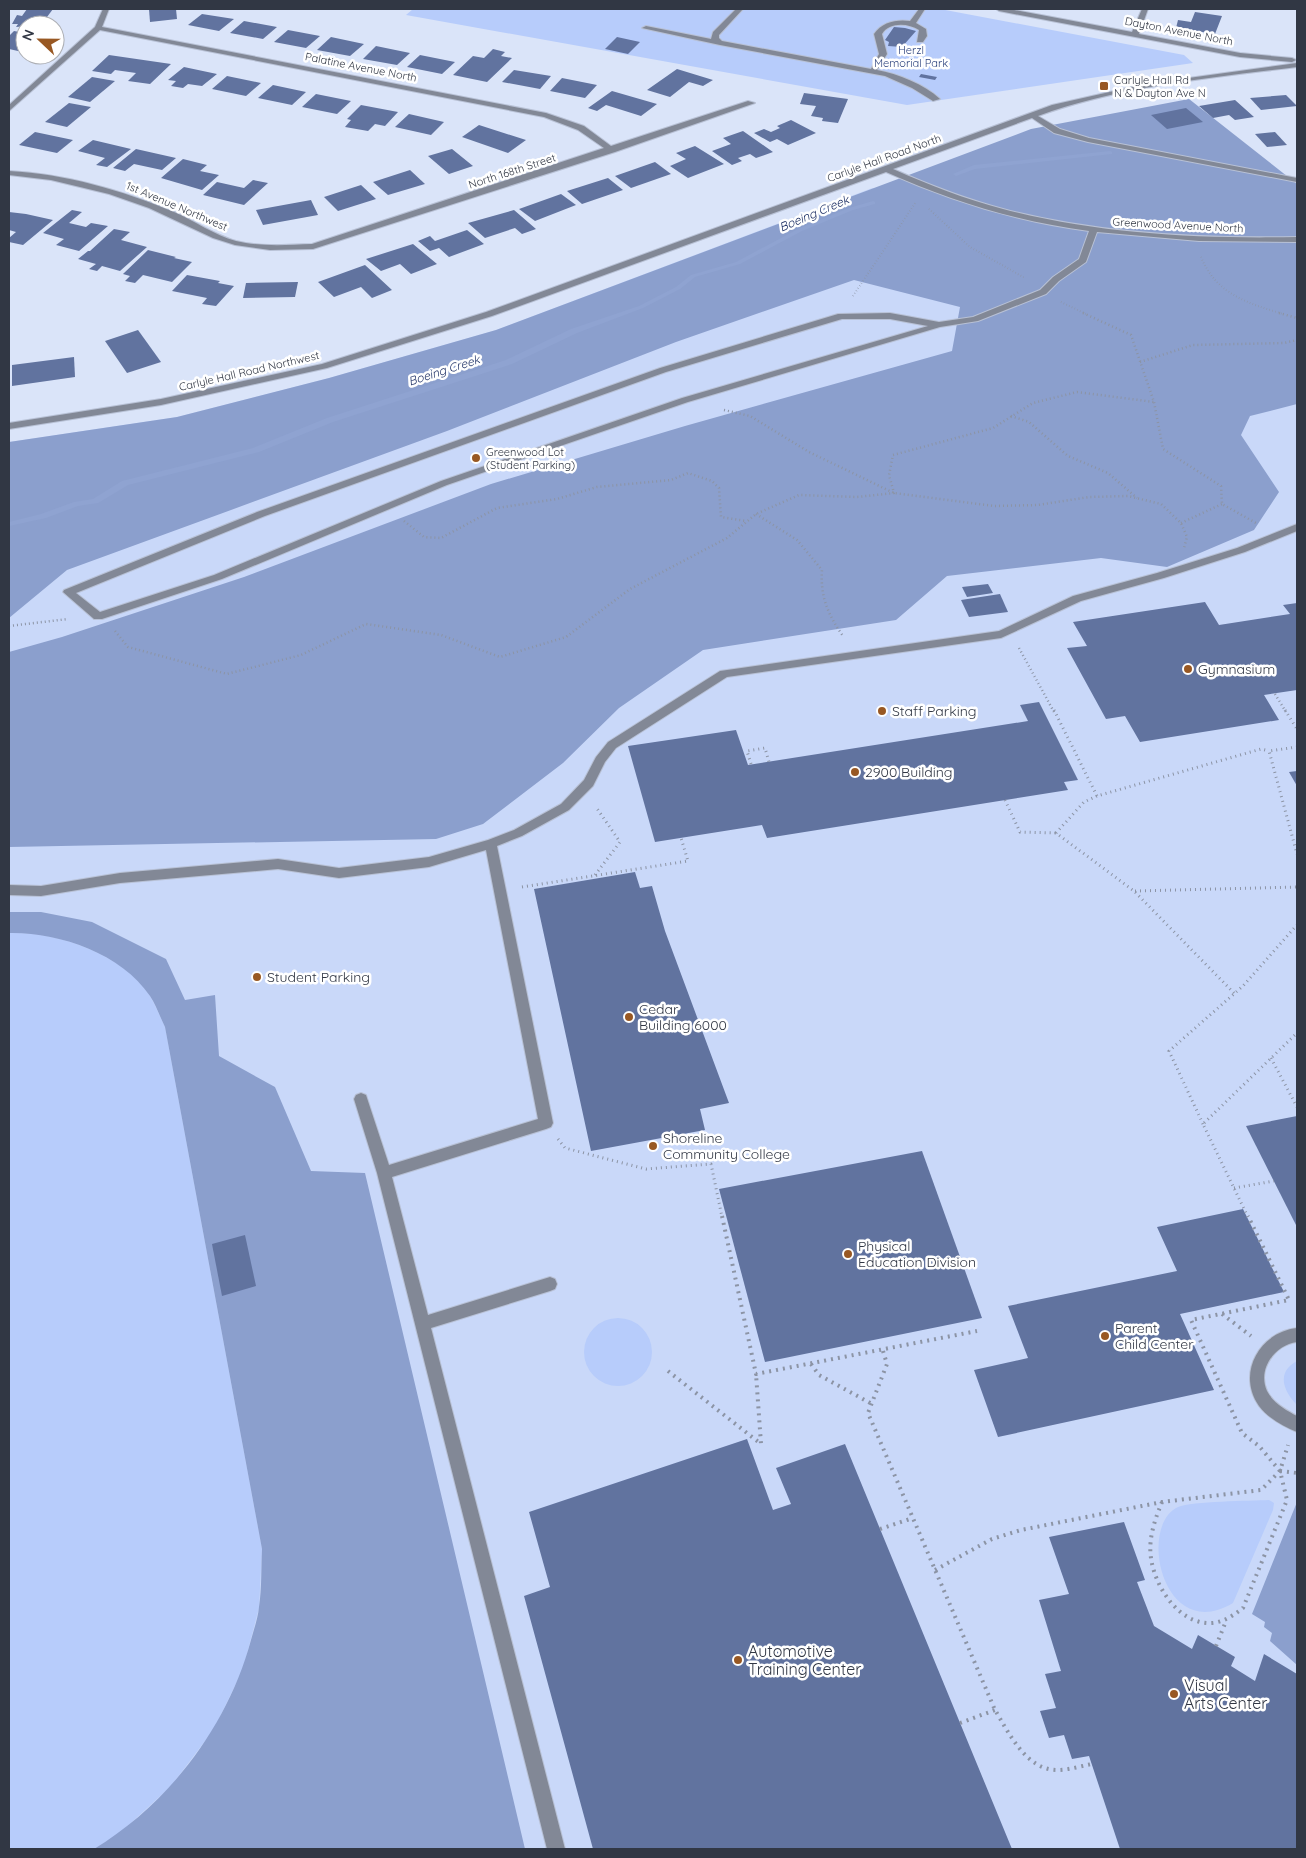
<svg xmlns="http://www.w3.org/2000/svg" width="1306" height="1858" font-family="Quicksand,sans-serif">
<style>
.built{fill:#c9d8f9}
.green{fill:#b7ccfb}
.forest{fill:#8b9fcd}
.lines{fill:none;stroke-linecap:round;stroke-linejoin:round}
.stream{fill:#8fa3d1;fill-rule:evenodd}
.building{fill:#61739f}
.minor-casing{stroke:#b8c1d5;stroke-width:2}
.path-far3{stroke:#8c94a5;stroke-width:2;stroke-dasharray:0.5 2.5;stroke-linecap:butt}
.path-far2{stroke:#8c94a5;stroke-width:2.5;stroke-dasharray:1 3;stroke-linecap:butt}
.path-far1{stroke:#8c94a5;stroke-width:3;stroke-dasharray:1 4;stroke-linecap:butt}
.path{stroke:#8c94a5;stroke-width:4;stroke-dasharray:2 5;stroke-linecap:butt}
.minor{fill:#828896;fill-rule:evenodd}
.poi-dot{fill:#985823;stroke:#fff;stroke-width:2}
.labels{text-anchor:middle;dominant-baseline:central;stroke-width:5;stroke-linejoin:round;paint-order:stroke}
.far-street-label{font-size:11px;fill:#313744;stroke:#fff}
.far-park-label{font-size:11px;fill:#2e447e;stroke:#fff}
.far-poi-label{font-size:11px;fill:#313744;stroke:#fff;text-anchor:start}
.far-water-label{font-size:12px;font-style:italic;fill:#14275e;stroke:#fff}
.poi-label{font-size:14px;fill:#313744;stroke:#fff;text-anchor:start}
.near-poi-label{font-size:16px;fill:#313744;stroke:#fff;text-anchor:start}
</style>
<rect width="100%" height="100%" fill="#dae4f9"/>
<!-- built -->
<path class="built" d="M872,188l425,65v1596h-1288v-1407l168,-25 152,-39 167,-48z"/>
<!-- green -->
<g class="green">
<path d="M413,9h527l244,46 9,8 -286,42 -501,-90z"/>
<path d="M9,933c47,-2 115,21 141,63 6,10 10,21 15,31l97,522 -3,59 -16,61 -29,60 -43,57 -52,48 -25,15h-85z"/>
<circle cx="618" cy="1352" r="34"/>
<path d="M1297,1361v44c-14,-14 -21,-33 0,-44z"/>
<path d="M1269,1500l5,3 -1,7 -40,93c-70,42 -96,-77 -55,-96 14,-6 72,-6 91,-7z"/>
</g>
<!-- forest -->
<g class="forest">
<path d="M1189,99l108,85v220l-47,12 -9,19 38,57 -25,38 -87,37 -66,-9 -154,18 -51,44 -193,30 -84,58 -56,55 -80,61 -47,15 -427,8v-195l53,-15 182,-60 247,-93 194,-58 267,-75 8,-44 -106,-27 -178,62 -229,89 -380,139 -58,48v-176l168,-25 152,-39 167,-48 535,-201z"/>
<path d="M9,912h32l51,10 74,37 19,41 30,-5 4,61 56,31 36,84 54,2 160,676h-431c76,-46 134,-124 157,-209 3,-11 7,-22 8,-33 3,-19 2,-39 3,-58l-97,-522c-5,-10 -9,-22 -15,-31 -29,-43 -92,-64 -141,-63z"/>
<path d="M1297,1502v163l-27,-24 2,-8 -8,-6 1,-5 -13,-8z"/>
</g>
<g class="lines">
<!-- stream -->
<g class="stream">
<path d="M1110,151l2,1v2l-137,15 -19,7 -3,-2 21,-9z"/>
<path d="M873,201l2,1v2l-22,6 -51,21 -62,33 -45,13 -15,12 -37,19 -66,25 -65,31 -179,58 -74,30 -131,33 -30,18 -20,3 -32,12 -37,8v-4l32,-8 33,-12 19,-3 29,-18 131,-33 74,-30 179,-58 65,-31 68,-23 37,-19 15,-12 45,-13 62,-33 51,-21z"/>
</g>
</g>
<!-- building -->
<g class="building">
<path d="M27,9h26l-12,16 -25,2 2,-3h-6l5,-9 5,1z"/>
<path d="M149,9h27l1,10 -27,3z"/>
<path d="M1195,12l27,4 -7,18 -39,-6 2,-8 13,2z"/>
<path d="M202,14l32,5 -15,12 -31,-6z"/>
<path d="M244,21l33,6 -14,12 -33,-6z"/>
<path d="M894,27l11,1 11,3 -14,16 -14,-1 1,-4 -4,-2z"/>
<path d="M288,30l32,6 -14,12 -32,-6z"/>
<path d="M14,31l11,2v11l-7,7 -9,-2v-13z"/>
<path d="M331,37l33,7 -14,12 -33,-6z"/>
<path d="M617,37l23,5 -12,12 -23,-5z"/>
<path d="M376,46l34,7 -13,12 -34,-6z"/>
<path d="M493,49l12,3 -4,4 11,2 -25,24 -34,-7 20,-19 11,2z"/>
<path d="M109,55l62,9 -21,20 -22,-3 8,-8 -21,-3 -4,4 -19,-3z"/>
<path d="M420,55l35,7 -13,12 -35,-7z"/>
<path d="M184,67l33,7 -15,12 -14,-2 -5,4 -12,-2 5,-5 -8,-1z"/>
<path d="M677,69l36,11 -10,6 -14,-4 -19,15 -23,-7z"/>
<path d="M514,70l37,6 -11,13 -38,-7z"/>
<path d="M921,74l16,3 -2,3 -16,-3z"/>
<path d="M227,76l34,7 -15,13 -34,-7z"/>
<path d="M92,77l23,4 -25,21 -22,-5z"/>
<path d="M562,78l35,7 -12,13 -35,-7z"/>
<path d="M273,85l33,7 -14,13 -34,-7z"/>
<path d="M612,91l45,13 -16,12 -35,-11 -9,6 -9,-3z"/>
<path d="M804,93l44,6 -10,24 -16,-2 1,-3 -12,-2 5,-10 -16,-2z"/>
<path d="M316,94l35,7 -14,13 -35,-7z"/>
<path d="M1286,95l11,11 -36,4 -11,-12z"/>
<path d="M1235,100l19,17 -19,3 -6,-5 -16,3 -14,-12z"/>
<path d="M69,103l22,4 -24,20 -22,-5z"/>
<path d="M361,105l37,7 -13,14 -10,-2 -7,7 -23,-4 6,-7 -4,-1z"/>
<path d="M1186,108l17,14 -36,7 -16,-14z"/>
<path d="M409,114l35,8 -13,13 -36,-8z"/>
<path d="M791,120l25,13 -28,12 -11,-6 -7,3 -16,-9 10,-4 7,3 9,-4 -3,-2z"/>
<path d="M479,125l47,15 -18,13 -46,-16z"/>
<path d="M743,131l30,21 -17,6 -6,-4 -12,4 4,3 -10,4 -20,-14 19,-7 -8,-6z"/>
<path d="M35,132l38,8 -16,13 -38,-8z"/>
<path d="M1275,132l12,13 -20,2 -12,-13z"/>
<path d="M93,140l38,9 -24,18 -11,-2 9,-7 -27,-7z"/>
<path d="M695,146l29,18 -36,14 -18,-12 16,-7 -10,-6z"/>
<path d="M136,149l40,9 -14,12 -28,-6 -9,7 -12,-3z"/>
<path d="M452,149l21,17 -24,8 -21,-18z"/>
<path d="M183,159l24,6 -7,6 19,4 -17,15 -41,-12z"/>
<path d="M655,162l16,12 -40,14 -16,-12z"/>
<path d="M410,170l15,14 -37,11 -15,-13z"/>
<path d="M608,178l15,12 -41,14 -15,-13z"/>
<path d="M253,180l15,3 -24,22 -41,-10 14,-13 27,6z"/>
<path d="M361,185l15,14 -38,12 -14,-14z"/>
<path d="M561,194l15,11 -41,16 -16,-12z"/>
<path d="M311,200l7,15 -55,10 -7,-15z"/>
<path d="M72,210l10,2 -13,11 17,4 5,-4 17,3 -29,25 -23,-6 8,-6 -21,-6z"/>
<path d="M514,210l22,19 -14,5 -7,-6 -30,10 -17,-15z"/>
<path d="M9,212l17,2 27,6 -30,25 -14,-3v-4l7,-6 -7,-2z"/>
<path d="M114,229l16,3 -9,8 26,7 -27,24 -18,-5 -5,5 -8,-2 7,-5 -18,-5 10,-8h2z"/>
<path d="M467,230l17,14 -35,13 -10,-9 -9,3 -12,-10 12,-5 5,5z"/>
<path d="M413,244l24,20 -26,10 -11,-10 -19,7 -15,-12z"/>
<path d="M148,250l28,7 -2,1 18,4 -20,20 -29,-7 -8,8 -10,-2 5,-5 -7,-2z"/>
<path d="M365,265l27,25 -20,8 -11,-11 -27,10 -16,-15z"/>
<path d="M187,275l33,6 -2,2 16,3 -18,20 -14,-2 5,-6 -35,-7z"/>
<path d="M298,282l-3,15 -52,1 3,-15z"/>
<path d="M138,330l23,32 -34,11 -22,-32z"/>
<path d="M74,357l1,20 -63,9v-21z"/>
<path d="M988,584l5,9 -26,4 -5,-10z"/>
<path d="M1000,594l8,18 -39,5 -8,-17z"/>
<path d="M1205,602l14,23 71,-11 -7,-9 14,-2v87l-33,5 15,25 -139,22 -15,-26 -19,3 -39,-71 20,-2 -14,-24z"/>
<path d="M1039,702l39,78 -14,2 4,8 -301,48 -5,-13 -107,17 -27,-96 108,-16 12,35 280,-44 -8,-16z"/>
<path d="M1297,771v15l-8,-14z"/>
<path d="M635,872l5,16 12,-2 13,45 64,172 -29,6 5,21 -114,21 -57,-262z"/>
<path d="M1297,1116v111l-51,-101z"/>
<path d="M922,1151l60,167 -217,44 -46,-173z"/>
<path d="M1243,1209l41,83 -104,22 34,76 -216,47 -24,-67 54,-12 -20,-52 169,-35 -20,-44z"/>
<path d="M245,1235l11,51 -34,10 -10,-52z"/>
<path d="M747,1439l26,71 18,-6 -15,-36 69,-24 167,405h-419l-69,-253 26,-9 -21,-75z"/>
<path d="M1124,1522l21,58 -8,2 17,44 38,23 6,-14 37,22 -4,9 24,15 9,-27 33,20v175h-177l-31,-93 -17,3 -8,-24 -15,3 -9,-27 16,-3 -11,-34 16,-3 -22,-71 30,-6 -20,-57z"/>
</g>
<g class="lines">
<!-- minor casing -->
<g class="minor-casing">
<g id="minor">
<path d="M103,9h6l-7,18 444,86 38,13 27,20 137,-45 7,2 -140,49 -302,97 -43,1 -35,-5 -22,-7 -64,-30 -40,-14 -58,-14 -42,-5v-4c57,3 112,19 165,41 21,9 40,23 62,29 25,6 51,4 76,3l292,-96 -26,-18 -34,-13 -444,-87 -91,81v-6l86,-78z"/>
<path d="M736,9h7l-24,26v3l3,3 149,28 8,-15 -5,-20c8,-12 23,-15 36,-13l9,-12h6l-9,14 10,6 1,7 -4,6h-6l2,-12c-11,-7 -30,-8 -37,4l5,20 -10,16c21,4 47,14 63,29l-7,2 -21,-13 -27,-12 -165,-31 -78,-17 4,-2 65,13 2,-7z"/>
<path d="M996,9h13l123,23 10,-23h6l-9,25 101,19 52,5 4,2 -4,2 -52,-5 -241,-46z"/>
<path d="M1297,63v4c-86,11 -177,19 -259,49l22,13 29,9 208,40v4l-209,-40 -34,-9 -22,-15 -139,51c36,16 72,30 110,40 95,25 197,30 294,28v5l-98,-1 -102,-9 -11,30 -27,19 -13,13 -68,27 -38,6 -252,75 -241,83 -225,94 -120,40h-8l-31,-27 1,-2 193,-78 403,-144 178,-54 52,-1 49,9 34,-5 67,-27 13,-13 26,-18 10,-28c-71,-9 -138,-30 -203,-59l-394,144 -165,52 -166,37 -152,24v-6l152,-24 161,-35 164,-52 566,-207 93,-21zM842,319h48l38,7 -246,72 -241,83 -227,94 -114,37 -24,-19 189,-77 401,-144z"/>
<path d="M1297,524v7l-52,21 -81,26 -83,23 -80,37 -274,39 -111,71 -11,14 -12,24 -24,24 -47,26 -25,10 56,277 -2,4 -5,2 -154,48 36,138 122,-38 5,2 2,5 -2,5 -5,2 -119,37 134,521h-18l-170,-676 -23,-74 2,-4 5,-2 5,2 23,70 149,-46 -52,-269 -57,17 -90,11 -61,-9 -158,14 -79,13 -32,-1v-10l32,1 79,-13 158,-14 61,9 90,-11 59,-17 26,-10 47,-26 23,-24 12,-23 12,-15 112,-71 279,-40 74,-35 84,-23 80,-25z"/>
<path d="M1297,1328v14c-22,3 -40,27 -30,49 6,12 19,19 30,25v16c-14,-6 -29,-14 -38,-26 -23,-33 1,-74 38,-78z"/>
</g>
</g>
<!-- path-far3 -->
<g class="path-far3">
<path d="M929,209l41,38 55,31"/>
<path d="M1201,257c15,37 46,46 82,57"/>
<path d="M853,296l63,-94"/>
<path d="M1061,302l25,12"/>
</g>
<!-- path-far2 -->
<g class="path-far2">
<path d="M1083,313l48,22 23,67 9,47 58,37 1,18 34,19"/>
<path d="M1279,313l18,5"/>
<path d="M1140,362l53,-17 91,-2 13,-3"/>
<path d="M724,410l26,6 59,36 85,41 100,13 44,-1 51,-8 39,-1 33,8 20,19 6,14 -3,11"/>
<path d="M1011,416l18,6 39,34 40,17 29,25"/>
<path d="M756,514l41,26 25,30c-2,26 6,45 21,66"/>
<path d="M404,521l20,16 17,1 56,-30 60,-9 40,-12 74,-7 17,-7 24,8 7,7 2,29 25,4"/>
<path d="M1181,523l41,-19"/>
<path d="M9,626l59,-7"/>
<path d="M115,631l13,16 99,27 74,-19 65,-31 75,11 59,22 66,-20 64,-48 97,-51 29,-24 43,-19 58,2 37,-4 -5,-18 4,-20 100,-27 40,-25 44,-11 77,10"/>
<path d="M1019,648l35,64"/>
<path d="M1275,694l11,18"/>
</g>
<!-- path-far1 -->
<g class="path-far1">
<path d="M1054,710l43,86"/>
<path d="M1285,710l12,19"/>
<path d="M1297,747l-28,4 28,103"/>
<path d="M751,764l-4,-13 18,-3 4,14"/>
<path d="M1005,800l15,32 36,1"/>
<path d="M595,875l25,-33 -24,-35"/>
<path d="M522,887l166,-26 -7,-23"/>
<path d="M1135,891l162,-4"/>
<path d="M1234,993l-100,-102 -78,-58 28,-31 13,-6 164,-47 8,2"/>
<path d="M1271,1058l26,49"/>
<path d="M1203,1124l-34,-73 74,-65 54,-61"/>
<path d="M558,1139l7,9 81,21 65,-5 11,53"/>
<path d="M1234,1188l40,-7"/>
<path d="M1248,1217l-45,-93 94,-91"/>
</g>
<!-- path -->
<g class="path">
<path d="M722,1216l34,158 221,-43"/>
<path d="M1222,1314l29,22"/>
<path d="M883,1351l4,13 -19,49 127,297c14,23 31,60 62,60 12,0 24,-4 35,-6"/>
<path d="M811,1364l8,11 53,29"/>
<path d="M668,1371l93,73 -5,-70"/>
<path d="M1280,1471l17,2"/>
<path d="M1162,1502c-7,17 -14,37 -11,56 4,29 28,67 61,65 12,-1 22,-8 31,-15l44,-108 -7,-29 -21,-25 -17,-13 -51,-113 98,-20 -41,-84"/>
<path d="M880,1529l33,-11"/>
<path d="M935,1570l57,-31 29,-9 141,-28 99,-12 19,-19 8,-26"/>
<path d="M1216,1646l10,-25"/>
<path d="M960,1723l35,-13"/>
</g>
<!-- minor -->
<use href="#minor" class="minor"/>
</g>
<!-- markers -->
<g class="poi-dot">
<rect x="1099" y="81" width="10" height="10" rx="2.5"/>
<circle cx="476" cy="458" r="5"/>
<circle cx="1188" cy="669" r="5"/>
<circle cx="882" cy="711" r="5"/>
<circle cx="855" cy="772" r="5"/>
<circle cx="257" cy="977" r="5"/>
<circle cx="629" cy="1017" r="5"/>
<circle cx="653" cy="1146" r="5"/>
<circle cx="848" cy="1254" r="5"/>
<circle cx="1105" cy="1336" r="5"/>
<circle cx="738" cy="1660" r="5"/>
<circle cx="1174" cy="1694" r="5"/>
</g>
<g class="labels">
<!-- far-street labels -->
<g class="far-street-label">
<text transform="translate(1179 31) rotate(11)">Dayton Avenue North</text>
<text transform="translate(361 67) rotate(11)">Palatine Avenue North</text>
<text transform="translate(884 158) rotate(-20)">Carlyle Hall Road North</text>
<text transform="translate(512 171) rotate(-18)">North 168th Street</text>
<text transform="translate(177 206) rotate(23)">1st Avenue Northwest</text>
<text transform="translate(1178 225) rotate(3)">Greenwood Avenue North</text>
<text transform="translate(249 371) rotate(-13)">Carlyle Hall Road Northwest</text>
</g>
<!-- far-park labels -->
<g class="far-park-label">
<text x="911" y="50">Herzl<tspan x="911" dy="13">Memorial Park</tspan></text>
</g>
<!-- far-poi labels -->
<g class="far-poi-label">
<text x="1114" y="80">Carlyle Hall Rd<tspan x="1114" dy="13">N &amp; Dayton Ave N</tspan></text>
<text x="486" y="452">Greenwood Lot<tspan x="486" dy="13">(Student Parking)</tspan></text>
</g>
<!-- far-water labels -->
<g class="far-water-label">
<text transform="translate(814 213) rotate(-23)">Boeing Creek</text>
<text transform="translate(444 370) rotate(-18)">Boeing Creek</text>
</g>
<!-- poi labels -->
<g class="poi-label">
<text x="1198" y="669">Gymnasium</text>
<text x="892" y="711">Staff Parking</text>
<text x="865" y="772">2900 Building</text>
<text x="267" y="977">Student Parking</text>
<text x="639" y="1009">Cedar<tspan x="639" dy="16">Building 6000</tspan></text>
<text x="663" y="1138">Shoreline<tspan x="663" dy="16">Community College</tspan></text>
<text x="858" y="1246">Physical<tspan x="858" dy="16">Education Division</tspan></text>
<text x="1115" y="1328">Parent<tspan x="1115" dy="16">Child Center</tspan></text>
</g>
<!-- near-poi labels -->
<g class="near-poi-label">
<text x="748" y="1651">Automotive<tspan x="748" dy="18">Training Center</tspan></text>
<text x="1184" y="1685">Visual<tspan x="1184" dy="18">Arts Center</tspan></text>
</g>
</g>
<!-- border -->
<rect width="1306" height="1858" fill="none" stroke="#313744" stroke-width="20"/>
<!-- north arrow -->
<g transform="translate(40 40) rotate(292)"><circle r="24" fill="#ffffff" stroke="#adafb4"/>
<path d="M0-4L9 19L0 12L-9 19Z" fill="#985823"/>
<text y="-8" font-size="14" font-weight="bold" text-anchor="middle" fill="#313744">N</text>
</g>
</svg>
